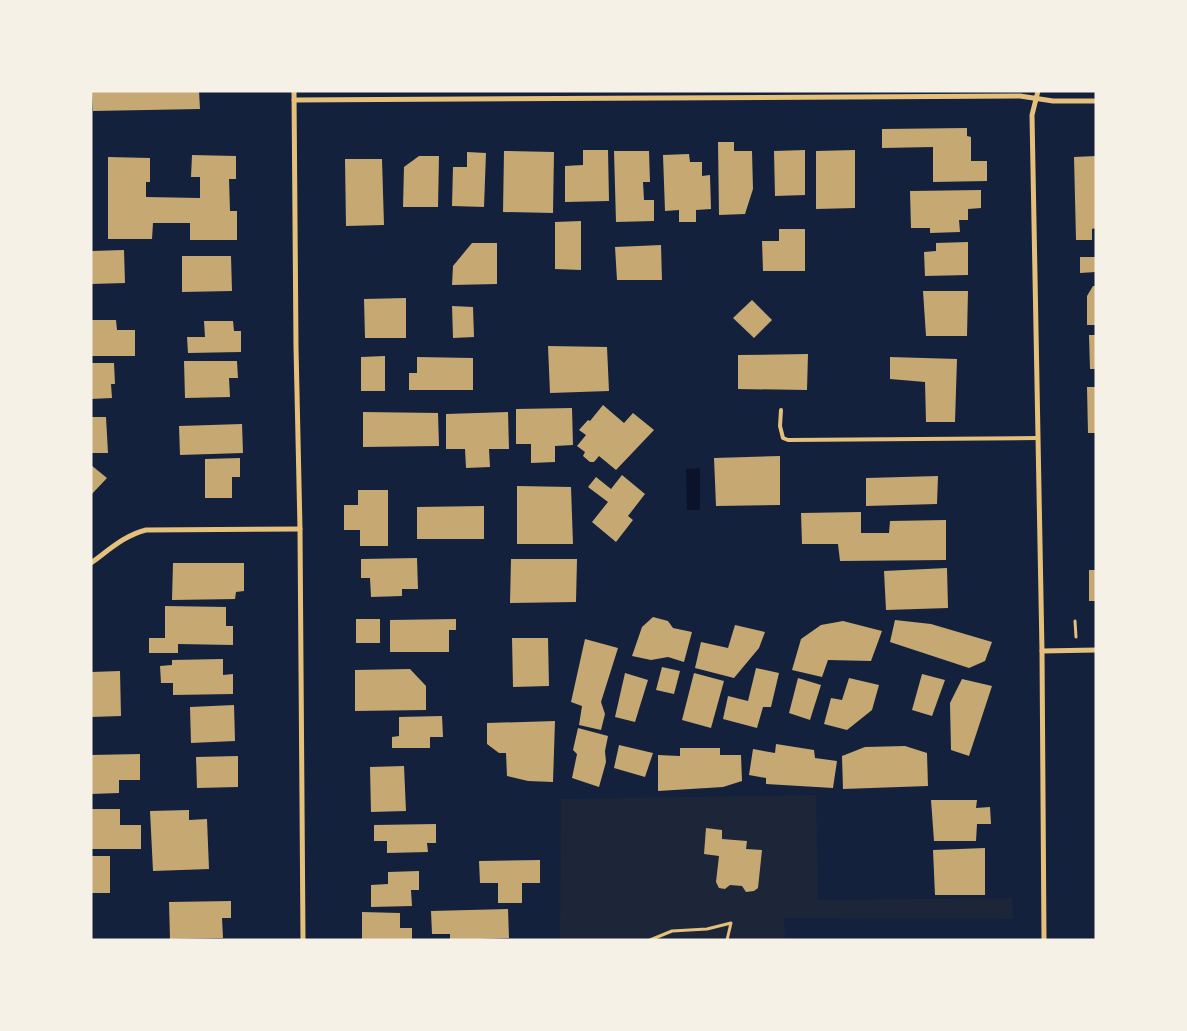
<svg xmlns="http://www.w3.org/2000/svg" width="1187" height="1031" font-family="Manrope,sans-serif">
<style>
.green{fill:#1d2539}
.water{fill:#0b132b}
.building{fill:#c6a872}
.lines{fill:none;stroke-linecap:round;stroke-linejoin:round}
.path{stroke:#e5c07b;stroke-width:3}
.service{stroke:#e5c07b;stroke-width:4}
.minor{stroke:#e5c07b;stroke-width:5}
</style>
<rect width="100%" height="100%" fill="#14213d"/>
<!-- green -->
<path class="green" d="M816,795l2,105 194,-2 1,21 -229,-1 1,22h-225l1,-141z"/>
<!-- water -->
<path class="water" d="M700,468v42h-13l-1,-41z"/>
<!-- building -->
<g class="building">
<path d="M92,91h107l1,18 -107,2z"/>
<path d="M967,128v8l4,1v24h16v20l-54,1v-35l-51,1v-19z"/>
<path d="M718,142h16v9h18l1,38 -8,25 -26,1z"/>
<path d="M583,150h25l1,51 -44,1v-36l18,-1z"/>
<path d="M805,150v45l-30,1 -1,-45z"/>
<path d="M855,150v58l-39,1v-58z"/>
<path d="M504,151l50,1 -1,61 -50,-1z"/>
<path d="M614,151h35l1,31h-7l1,18h10v21l-38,1z"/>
<path d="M467,152l19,1 -2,54 -32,-1 1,-39h14z"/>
<path d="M689,154l1,8h12v14l8,-1 1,34 -15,1v12h-17v-12l-14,1 -2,-56z"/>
<path d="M192,155l44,1v23h-7l1,32h7v29h-47v-17h-37l-1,16h-44v-82l42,1v24h-4v15l54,1v-21h-9z"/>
<path d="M419,156h20l-1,51h-35l1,-40z"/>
<path d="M1096,156v72l-4,1v11h-16l-2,-83z"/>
<path d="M345,159h37l2,66 -38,1z"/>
<path d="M981,190v18l-13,1v11h-9l1,12 -30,1v-5h-19l-1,-37z"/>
<path d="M581,221v49l-26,-1v-47z"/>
<path d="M779,229h26v42h-42l-1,-30h17z"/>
<path d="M968,242v33l-43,1 -1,-24 12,-1v-8z"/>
<path d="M472,243h25v41l-45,1 1,-19z"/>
<path d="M661,245l1,35h-45l-2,-33z"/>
<path d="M124,250l1,33 -34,1v-33z"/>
<path d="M182,256h49l1,35 -50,1z"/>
<path d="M1080,257h16v15l-16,1z"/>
<path d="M1093,286h3v39h-9v-29z"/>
<path d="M923,291h45l-1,45h-41z"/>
<path d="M406,298v40h-41l-1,-39z"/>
<path d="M752,300l20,20 -18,18 -21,-20z"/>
<path d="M452,306l21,1 1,30 -21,1z"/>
<path d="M91,320h25l1,10h18v26h-44z"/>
<path d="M204,321h29l1,10h7v21l-53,1 -1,-16h18z"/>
<path d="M1089,335h7v34h-6z"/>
<path d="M548,346l59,1 2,44 -59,2z"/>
<path d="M808,354l-1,36 -69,-1v-34z"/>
<path d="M385,356v35h-24v-34z"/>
<path d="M417,357l56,1v32h-64v-17h8z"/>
<path d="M890,357l67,2 -2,63h-29l-1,-40 -35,-3z"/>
<path d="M184,361h53l1,17h-9l1,19 -45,1z"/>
<path d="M91,363h23l1,21h-4l1,14 -21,1z"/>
<path d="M1087,387h9v46h-8z"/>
<path d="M603,405l21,18 9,-10 21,17 -38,40 -17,-14 -5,6h-4l-7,-6 2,-4 -8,-6 9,-11 -7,-5 9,-10 2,1z"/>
<path d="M572,408l1,37 -18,1v16l-24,1v-19h-15v-35z"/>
<path d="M363,412l75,1 1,33 -76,1z"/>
<path d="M508,412l1,37h-20l1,18 -24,1 -1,-19h-19v-35z"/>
<path d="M91,417h15l2,36h-17z"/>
<path d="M242,424l1,29 -63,2 -1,-29z"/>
<path d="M780,456v49l-64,1 -2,-48z"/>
<path d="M240,458v19h-8v21h-27v-39z"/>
<path d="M91,465l16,13 -16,17z"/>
<path d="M622,475l23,19 -17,22 5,4 -17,22 -24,-20 16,-20 -20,-15 8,-10 15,12z"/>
<path d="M938,476l-1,28 -71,2v-28z"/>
<path d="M517,486l54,1 2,57h-56z"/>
<path d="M358,490h30v56h-28v-16h-16v-25h14z"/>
<path d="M484,506v33h-67v-32z"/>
<path d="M861,512v21h28l1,-12 56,-1v40l-106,1 -2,-17h-36l-1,-31z"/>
<path d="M417,558l1,31h-16v7l-31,1 -1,-19h-9v-19z"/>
<path d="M511,559h66l-1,43 -66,1z"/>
<path d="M173,563h71v28l-8,1 -1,7 -63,1z"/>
<path d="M947,568l1,40 -62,2 -2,-39z"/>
<rect x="1089" y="570" width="7" height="31"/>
<path d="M165,606l61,1v19h7v19l-55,-1v9h-29v-15h16z"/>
<path d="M653,617l15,4 5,7 19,4 -8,30 -16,-5 -17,3 -19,-4 10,-29z"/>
<rect x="356" y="619" width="24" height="24"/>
<path d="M456,619v11h-7v22h-59v-32z"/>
<path d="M895,620l36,4 61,18 -7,19 -16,7 -79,-26z"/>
<path d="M843,621l39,10 -11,30 -43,-1 -6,17 -30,-7 9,-31 20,-14z"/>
<path d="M735,625l30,7 -6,16 -25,30 -39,-10 6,-26 27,6z"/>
<path d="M512,638h36l1,48 -36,1z"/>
<path d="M585,639l33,9 -17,54 4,12 -4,16 -22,-5 3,-19 -11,-4z"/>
<path d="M223,659v16l10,-1v20l-60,1v-12h-12l-1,-17 12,-1v-5z"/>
<path d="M662,667l18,4 -6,23 -18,-4z"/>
<path d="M756,668l23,5 -8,34h-8l-6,21 -34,-9 5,-23 20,5z"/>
<path d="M410,669l16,17v24l-71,1v-41z"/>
<path d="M120,671l1,45 -30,1v-45z"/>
<path d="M625,673l23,7 -13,42 -20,-5z"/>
<path d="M694,673l30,8 -13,47 -29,-8z"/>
<path d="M922,674l23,6 -13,36 -20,-6z"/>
<path d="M798,678l23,7 -11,35 -21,-7z"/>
<path d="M849,678l30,7 -7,25 -25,20 -23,-6 7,-26 11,2z"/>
<path d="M962,679l30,7 -23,70 -18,-6 -1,-47z"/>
<path d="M234,705l1,36 -44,2 -1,-36z"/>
<path d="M442,716l1,21h-13v11h-38v-11l7,-1v-19z"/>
<path d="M555,721l-2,61 -25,-1 -21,-5 -1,-23h-7l-12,-9v-21z"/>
<path d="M578,728l30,8 -3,15 1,11 -7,25 -27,-9 5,-24 -4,-4z"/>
<path d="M776,744l38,6 1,8 22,3 -4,27 -67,-4v-6l-17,-3 4,-26 22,4z"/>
<path d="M619,745l34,8 -8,24 -31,-9z"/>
<path d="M905,746l22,7 1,33 -85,3 -1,-33 23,-9z"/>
<path d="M680,748h40v7h21l1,26 -19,6 -65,4v-36l22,1z"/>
<path d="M140,754v26h-21v13l-28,1v-39z"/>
<path d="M238,756v31l-41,1 -1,-31z"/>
<path d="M404,766l2,45 -35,1 -1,-45z"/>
<path d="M931,800h46l-1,8 14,-1 1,17h-14l-1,17h-42z"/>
<path d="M91,809h29v16h21v24h-50z"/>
<path d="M189,810v10l18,-1 2,50 -56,2 -3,-60z"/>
<path d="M436,824v19h-9l1,9 -41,1v-12h-13v-16z"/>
<path d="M706,828l16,2v9l25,2 -1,8 16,1 -4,38 -4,3 -8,1 -4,-6 -12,-1 -5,4 -6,-1 -3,-6 3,-26 -15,-2z"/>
<path d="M985,848v47h-50l-2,-45z"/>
<rect x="91" y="856" width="19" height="37"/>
<path d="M540,860v23h-18v20h-24v-20h-18l-1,-22z"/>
<path d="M419,871v19h-8l1,16 -41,1v-22l17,-1v-12z"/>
<path d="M231,901v17h-9l1,20 -53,1 -1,-37z"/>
<path d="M508,909l1,29 -59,2v-6h-18l-1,-23z"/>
<path d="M362,912l38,1v15h12v12h-50z"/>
</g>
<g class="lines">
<!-- path -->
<g class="path">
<path d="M1075,621l1,16"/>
<path d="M650,940l22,-9 35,-2 24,-6 -4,17"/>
</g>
<!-- service -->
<path class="service" d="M781,410l-1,16 3,12 5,2 250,-2"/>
<!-- minor -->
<g class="minor">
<path d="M294,91l2,256 4,182 3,411"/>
<path d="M1038,91l-6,24 10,536 2,289"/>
<path d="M294,100l726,-4 33,5h43"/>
<path d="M91,563c18,-13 34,-28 55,-33l154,-1"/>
<path d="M1042,651l54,-1"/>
</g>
</g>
<!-- border -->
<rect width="1187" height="1031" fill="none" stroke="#f6f1e7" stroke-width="185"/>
</svg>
